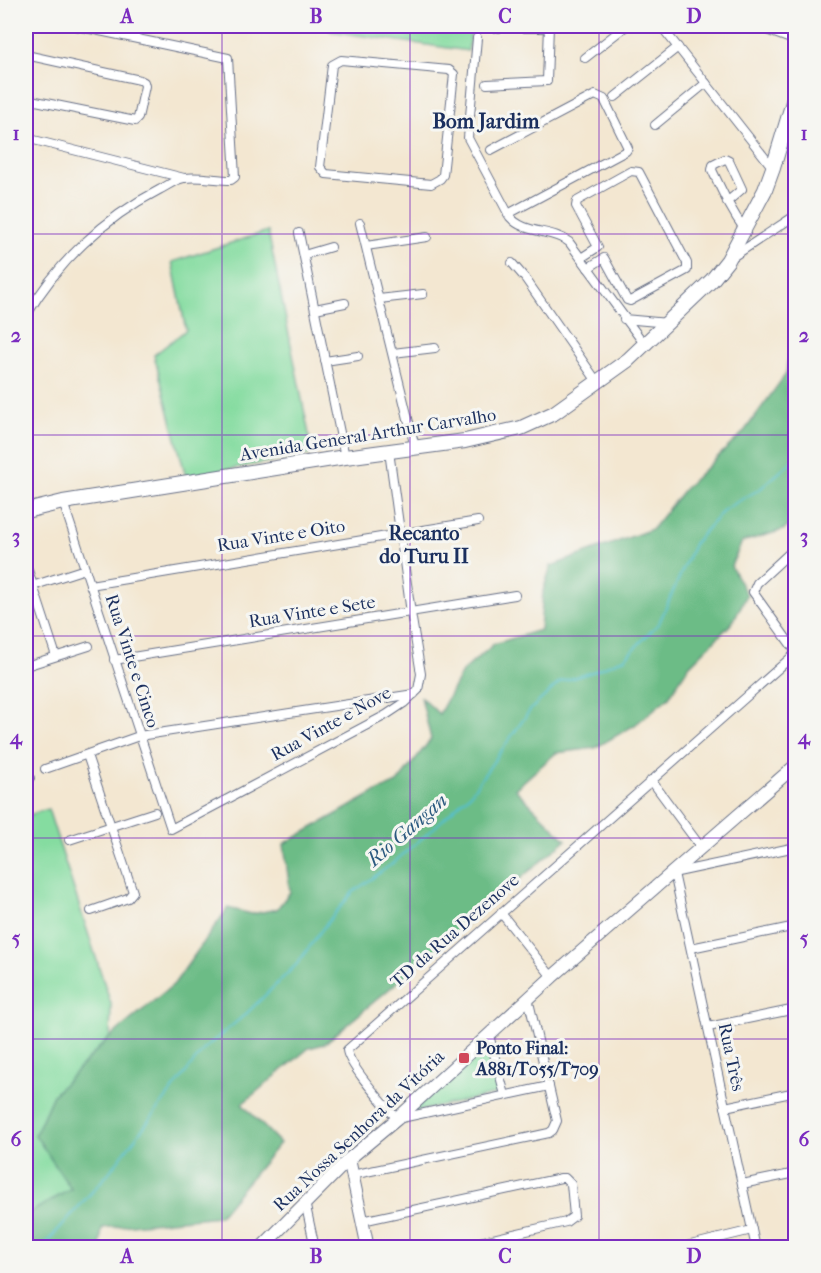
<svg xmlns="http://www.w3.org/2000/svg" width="821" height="1273" font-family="'IM FELL French Canon',serif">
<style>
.green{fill:#85dca0;stroke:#50867f;stroke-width:1.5}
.forest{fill:#6cbc86;stroke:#447672;stroke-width:1.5}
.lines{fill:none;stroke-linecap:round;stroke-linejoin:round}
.stream{stroke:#54bfcf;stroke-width:2}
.street-casing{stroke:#676f86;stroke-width:10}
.secondary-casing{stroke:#676f86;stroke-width:14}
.primary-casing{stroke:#676f86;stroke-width:16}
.street{stroke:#fff;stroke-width:8}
.secondary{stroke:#fff;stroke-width:12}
.primary{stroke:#fff;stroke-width:14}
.grid{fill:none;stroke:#7b2cbf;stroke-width:1.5;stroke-opacity:0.55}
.poi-dot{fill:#d1495b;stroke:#f6f6f2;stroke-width:2}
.labels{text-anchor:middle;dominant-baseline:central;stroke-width:6;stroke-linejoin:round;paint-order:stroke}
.street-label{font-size:18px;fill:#1b2f5e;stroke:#f6f6f2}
.poi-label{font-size:18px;font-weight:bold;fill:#1b2f5e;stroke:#f6f6f2;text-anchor:start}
.neighbourhood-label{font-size:20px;font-weight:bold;fill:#1b2f5e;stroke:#f6f6f2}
.water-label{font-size:20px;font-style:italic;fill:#2c5a80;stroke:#f6f6f2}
.quarter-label{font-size:21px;font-weight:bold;fill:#1b2f5e;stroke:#f6f6f2}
.neatline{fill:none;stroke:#7b2cbf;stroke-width:2}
.grid-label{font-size:20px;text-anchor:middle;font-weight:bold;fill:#7b2cbf}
</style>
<rect width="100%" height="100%" fill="#f6f6f2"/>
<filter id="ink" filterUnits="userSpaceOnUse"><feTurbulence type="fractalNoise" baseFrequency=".0167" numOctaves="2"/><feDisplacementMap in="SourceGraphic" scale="12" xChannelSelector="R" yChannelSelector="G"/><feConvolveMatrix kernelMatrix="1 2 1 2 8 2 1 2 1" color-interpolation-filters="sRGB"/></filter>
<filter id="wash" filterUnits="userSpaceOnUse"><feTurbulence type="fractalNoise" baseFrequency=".008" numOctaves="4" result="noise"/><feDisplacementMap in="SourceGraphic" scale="24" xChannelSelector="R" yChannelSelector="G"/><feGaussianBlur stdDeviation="1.35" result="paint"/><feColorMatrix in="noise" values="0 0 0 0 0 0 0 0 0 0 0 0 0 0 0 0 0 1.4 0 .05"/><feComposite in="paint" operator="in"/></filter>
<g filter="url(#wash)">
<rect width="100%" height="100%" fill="#f3e7d1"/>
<!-- green -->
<g class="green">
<path d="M331,26h141l-4,25 -138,-20z"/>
<path d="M268,231l45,223 -127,23 -32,-122 32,-25 -14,-68z"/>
<path d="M48,809l63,195 -1,33 -57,58 19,95 -46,25v-399z"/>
<path d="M488,1043l13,50 -91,20z"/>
</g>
<!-- forest -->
<path class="forest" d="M795,324v197l-12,9 -41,12 -11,24 16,29 -15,28 -43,43 -20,31 -34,28 -40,23 -39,5 -41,36 51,51 -242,204 -15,4 -67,56 38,39 -61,73 -117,12 -2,19h-74v-32l45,-26 -36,-54 18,-40 57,-58 64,-53 54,-76 24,6 25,-5 13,-17 -6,-48 88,-50 25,-11 34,-44 -10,-42 18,17 23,-42 32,-28 46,-14 3,-39 8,-25 101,-37 34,-42 57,-54 43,-59 5,-37z"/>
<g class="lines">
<!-- stream -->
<path class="stream" d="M42,1248l65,-73 97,-126 43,-36 50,-49 29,-40 27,-32 39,-28 43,-37 36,-34 60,-84 29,-27 32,-10 33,-14 34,-35 36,-81 30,-33 35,-20 36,-31"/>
</g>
</g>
<g filter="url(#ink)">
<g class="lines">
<!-- street casing -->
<g class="street-casing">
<g id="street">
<path d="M661,26l112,142"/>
<path d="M756,26l40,15"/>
<path d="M494,28h55"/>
<path d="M477,38l-9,100 42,79c14,17 42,12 59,25l76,103"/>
<path d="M26,57l1,-31"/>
<path d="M585,58l41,-32"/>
<path d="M341,60l108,10 5,4 -11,101 -3,4 -9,5 -105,-10 -6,-7 12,-102z"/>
<path d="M487,84l60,-3 2,-55"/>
<path d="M615,97l63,-50"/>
<path d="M26,99l109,22 3,-3 7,-32 -1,-4 -4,-2 -114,-25"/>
<path d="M450,124l18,3"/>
<path d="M655,125l51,-42"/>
<path d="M26,138l158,40"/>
<path d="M491,150l104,-55 9,4 24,49 -2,3 -118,63"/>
<path d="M727,202l15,-13 -13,-28 -4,-2 -12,6 -1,5c10,21 19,41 33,60"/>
<path d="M360,223l55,224"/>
<path d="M299,233l46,224"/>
<path d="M366,246l61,-9"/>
<path d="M304,255l27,-8"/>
<path d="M581,258l17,-11 -22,-41 1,-5 54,-30 8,1 48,91v7l-57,31 -3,-1 -23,-42 -16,10"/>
<path d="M731,258l65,-43"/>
<path d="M512,263l13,15 73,105"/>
<path d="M379,299l44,-5"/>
<path d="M315,309l30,-6"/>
<path d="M26,316c31,-53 78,-98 133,-126 8,-4 17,-11 25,-12 15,-2 32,2 47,2l4,-3 -7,-119 -152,-32"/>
<path d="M624,319l44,4"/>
<path d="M393,353l42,-5"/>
<path d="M325,361l33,-5"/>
<path d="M63,502l108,327 215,-114 18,-12 14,-13 3,-16 -10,-61 -22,-162"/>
<path d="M796,547l-39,36 -4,9 43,60"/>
<path d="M26,564l30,92"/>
<path d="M90,585l388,-64"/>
<path d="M26,588l59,-19"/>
<path d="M114,660l401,-65"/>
<path d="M26,666l63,-20"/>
<path d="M87,755l46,137 -5,6 -37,13"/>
<path d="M45,769l94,-33 275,-42"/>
<path d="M26,779l4,-1"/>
<path d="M651,780l49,66"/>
<path d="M69,840l86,-28"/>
<path d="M673,873l123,-26"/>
<path d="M674,873l82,375"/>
<path d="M501,913l51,64"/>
<path d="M691,948l105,-22"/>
<path d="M708,1027l88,-18"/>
<path d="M489,1035l16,60"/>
<path d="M549,1086l-152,33c-11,-13 -49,-54 -50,-69l449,-397"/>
<path d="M725,1107l71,-15"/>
<path d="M352,1175l197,-42 4,-3 4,-9 -29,-123"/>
<path d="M742,1184l54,-11"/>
<path d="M305,1202l10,46"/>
<path d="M362,1221l199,-43h4l6,6 3,32 -8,6 -113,26"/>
<path d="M678,1248l74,-18"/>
</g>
</g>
<!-- secondary casing -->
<g class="secondary-casing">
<g id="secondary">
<path d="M349,1159l19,89"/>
<path d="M261,1248l88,-89 48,-40 155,-142 244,-212"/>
</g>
</g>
<!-- primary casing -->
<g class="primary-casing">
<path id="primary" d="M26,511l37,-9 282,-45 120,-16 56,-13 33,-15 74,-53 84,-80 16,-20 37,-70 8,-22 23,-76"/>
</g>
<!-- street -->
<use href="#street" class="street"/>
<!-- secondary -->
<use href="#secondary" class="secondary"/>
<!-- primary -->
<use href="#primary" class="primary"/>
</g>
</g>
<!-- grid -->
<path class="grid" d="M222,26v1222M410,26v1222M599,26v1222M26,234h770M26,435h770M26,636h770M26,838h770M26,1039h770"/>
<!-- markers -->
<rect class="poi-dot" x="458" y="1052" width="12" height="12" rx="3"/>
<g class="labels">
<!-- street labels -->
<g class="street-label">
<text transform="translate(368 435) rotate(-9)">Avenida General Arthur Carvalho</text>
<text transform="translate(281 536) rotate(-9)">Rua Vinte e Oito</text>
<text transform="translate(312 612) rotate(-9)">Rua Vinte e Sete</text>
<text transform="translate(132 661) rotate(72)">Rua Vinte e Cinco</text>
<text transform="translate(331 724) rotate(-29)">Rua Vinte e Nove</text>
<text transform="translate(455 931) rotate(-41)">TD da Rua Dezenove</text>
<text transform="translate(731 1057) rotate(78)">Rua Três</text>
<text transform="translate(359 1131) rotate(-43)">Rua Nossa Senhora da Vitória</text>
</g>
<!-- poi labels -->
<g class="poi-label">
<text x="476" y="1048">Ponto Final:<tspan x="476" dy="21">A881/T055/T709</tspan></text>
</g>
<!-- neighbourhood labels -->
<g class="neighbourhood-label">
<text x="424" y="533">Recanto<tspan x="424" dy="23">do Turu II</tspan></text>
</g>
<!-- water labels -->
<g class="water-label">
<text transform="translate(407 830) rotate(-41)">Rio Gangan</text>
</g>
<!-- quarter labels -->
<g class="quarter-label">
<text x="486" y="121">Bom Jardim</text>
</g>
</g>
<!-- margin -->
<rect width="821" height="1273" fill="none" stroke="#f6f6f2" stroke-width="66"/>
<rect x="33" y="33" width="755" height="1207" class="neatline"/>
<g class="grid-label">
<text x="127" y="23">A</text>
<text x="316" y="23">B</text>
<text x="505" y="23">C</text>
<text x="694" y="23">D</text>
<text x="16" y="140">1</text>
<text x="804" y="140">1</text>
<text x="16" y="342">2</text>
<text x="804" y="342">2</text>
<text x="16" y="543">3</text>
<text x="804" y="543">3</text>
<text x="16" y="744">4</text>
<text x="804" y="744">4</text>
<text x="16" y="945">5</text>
<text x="804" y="945">5</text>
<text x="16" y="1146">6</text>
<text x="804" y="1146">6</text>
<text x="127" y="1263">A</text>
<text x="316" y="1263">B</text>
<text x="505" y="1263">C</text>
<text x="694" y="1263">D</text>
</g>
</svg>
